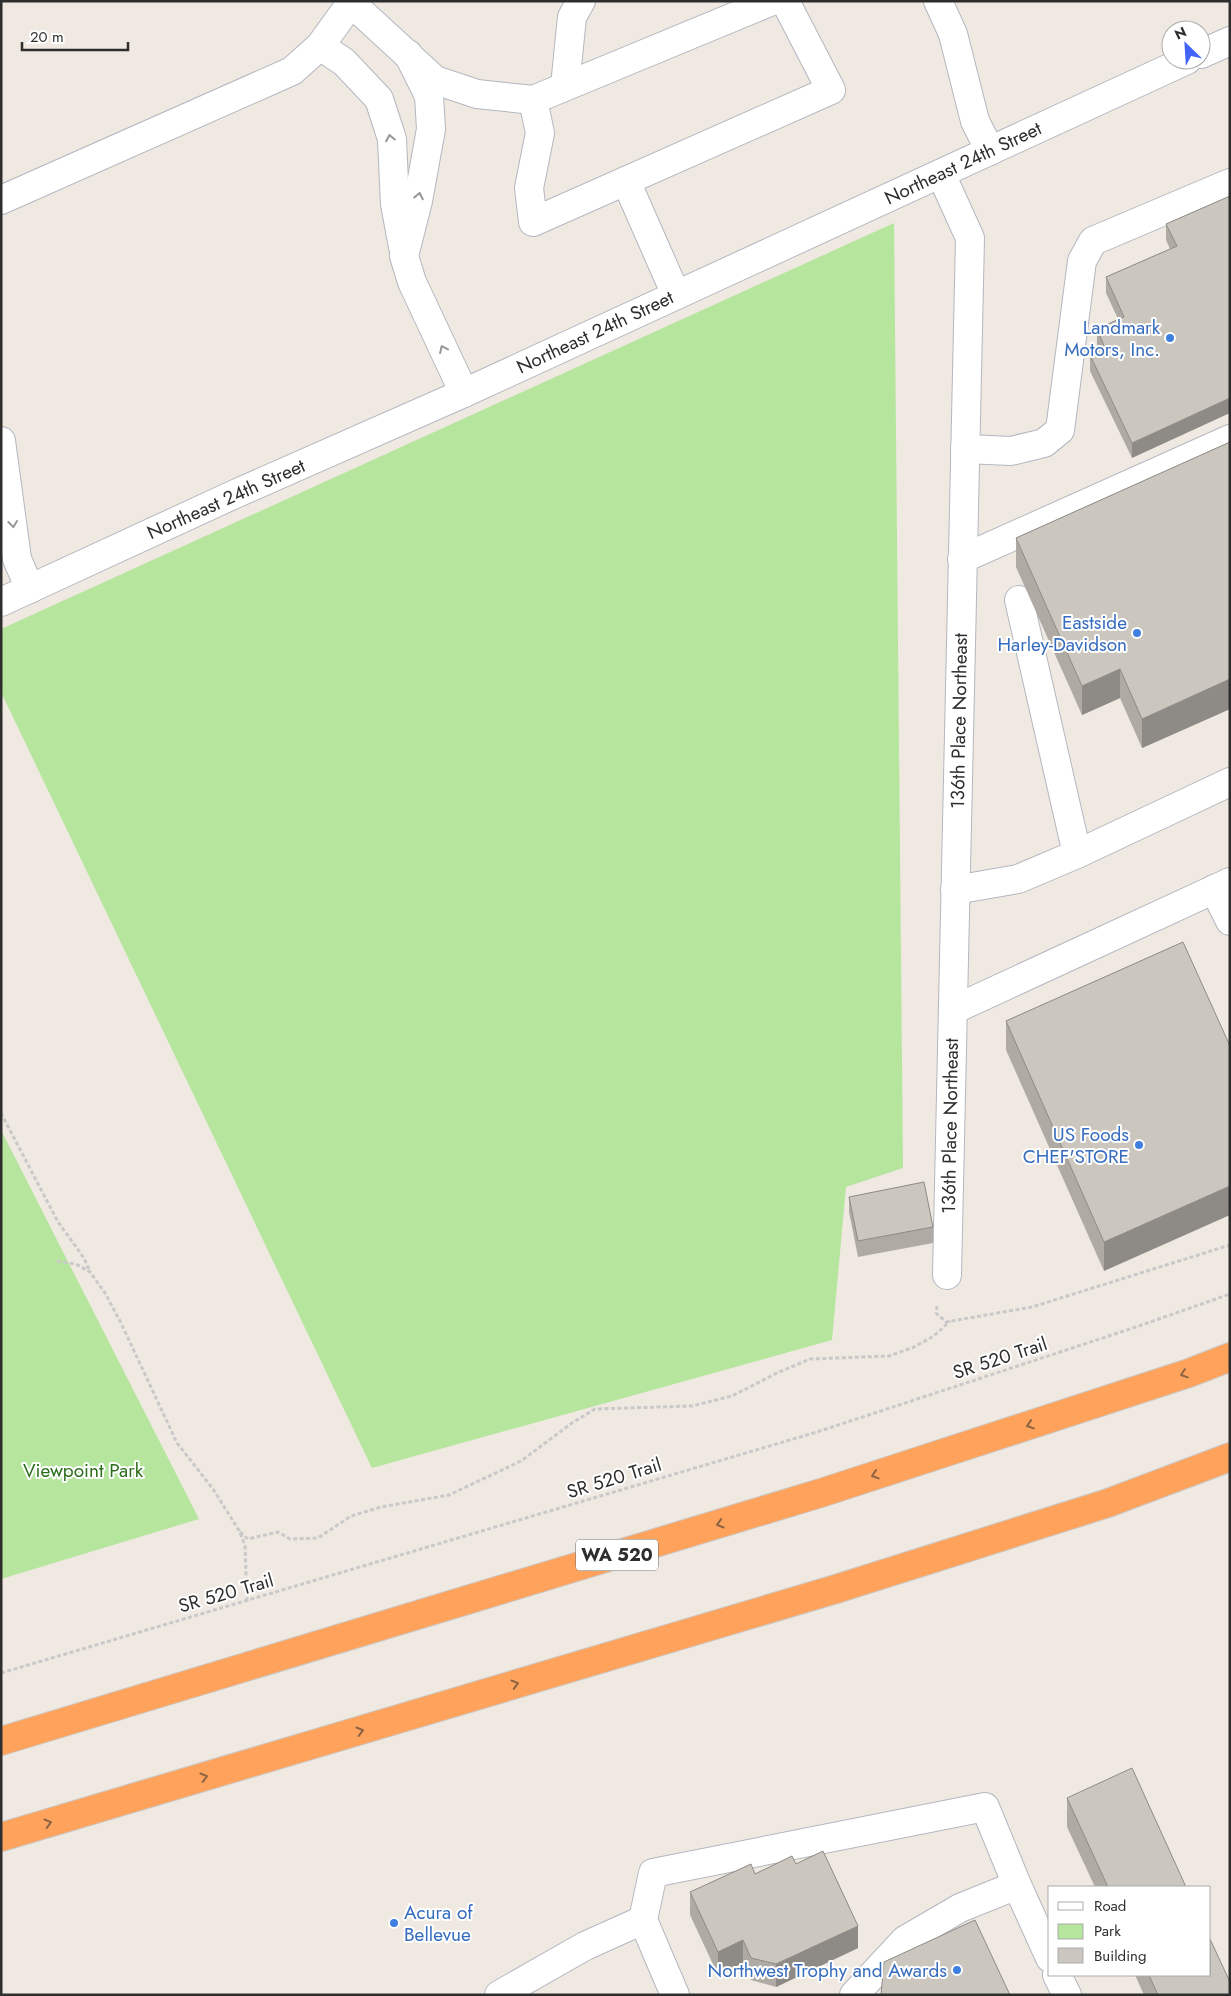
<svg xmlns="http://www.w3.org/2000/svg" width="1231" height="1996" font-family="Jost,sans-serif">
<style>
.green{fill:#b6e59e}
.lines{fill:none;stroke-linecap:round;stroke-linejoin:round}
.minor-casing{stroke:#b4b7c1;stroke-width:30}
.highway-casing{stroke:#c9c9c9;stroke-width:30}
.path{stroke:#c9c9c9;stroke-width:3;stroke-dasharray:4 2.5;stroke-linecap:butt}
.minor{stroke:#fff;stroke-width:28}
.highway{stroke:#ffa35c;stroke-width:28}
.wall{fill:#afaba4}
.shaded-wall{fill:#8e8b86}
.building{fill:#cbc7bf;stroke:#8e8b86}
.oneway{stroke:#969696}
.oneway2{stroke:#8c6343}
.shop-dot{fill:#3f7fe0;stroke:#fff;stroke-width:2}
.labels{text-anchor:middle;dominant-baseline:central;stroke-width:4;stroke-linejoin:round;paint-order:stroke}
.shield{fill:#fff;stroke:#6d6d6d;stroke-width:1}
.shield-label{font-size:18px;font-weight:bold;fill:#2e2e2e}
.street-label{font-size:19px;fill:#2e2e2e;stroke:#fff}
.shop-label{font-size:19px;fill:#366cbe;stroke:#fff;text-anchor:end}
.park-label{font-size:19px;fill:#2c6e1b;stroke:#fff}
</style>
<rect width="100%" height="100%" fill="#efe9e1"/>
<!-- green -->
<g class="green">
<path d="M894,223l9,945 -57,19 -14,153 -460,128 -371,-776v-63z"/>
<path d="M1,1130l198,389 -198,60z"/>
</g>
<g class="lines">
<!-- minor casing -->
<g class="minor-casing">
<g id="minor">
<path d="M349,1l86,79 42,14 56,6"/>
<path d="M772,1l-239,99 7,33 -11,55 4,34 298,-132 -46,-89"/>
<path d="M938,1l15,33 22,87 15,30"/>
<path d="M320,46l24,16 35,37 13,40 3,65 8,43"/>
<path d="M408,54l21,42 2,33 -13,72 -14,55 8,26 52,111"/>
<path d="M1201,54l29,-13"/>
<path d="M565,86l7,-69 9,-16"/>
<path d="M941,174l29,64 -23,1037"/>
<path d="M626,181l50,114"/>
<path d="M1,200l291,-129 28,-25 31,-43"/>
<path d="M1,441l16,118 13,30"/>
<path d="M965,449l46,2 33,-8 16,-13 22,-169 11,-20 137,-58"/>
<path d="M962,559l268,-120"/>
<path d="M1019,600l58,254"/>
<path d="M1,602l234,-108 229,-101 723,-333"/>
<path d="M1214,889l16,32"/>
<path d="M955,890l63,-11 59,-25 153,-72"/>
<path d="M953,1010l277,-128"/>
<path d="M1057,1975l10,20"/>
<path d="M499,1995l86,-49 58,-26"/>
<path d="M675,1995l-32,-75 10,-47 332,-66 32,78"/>
<path d="M854,1995l51,-55 55,-32 57,-23 33,73"/>
</g>
</g>
<!-- highway casing -->
<g class="highway-casing">
<g id="highway">
<path d="M1,1741l823,-249 365,-119 41,-16"/>
<path d="M1,1837l835,-248 272,-86 122,-46"/>
</g>
</g>
<!-- path -->
<g class="path">
<path d="M1,1113l57,109 26,36 6,14"/>
<path d="M57,1261l19,3 14,8 15,21 16,30 56,120 36,46 27,43 5,14 2,55"/>
<path d="M937,1306l-1,7 10,9 86,-15 198,-62"/>
<path d="M240,1532l8,7 30,-7 12,7 28,-1 33,-22 30,-9 68,-12 72,-34 51,-38 23,-14 97,-3 40,-10 47,-24 31,-13 79,-3 25,-9 20,-11 16,-15"/>
<path d="M1,1673l816,-241 319,-105 94,-33"/>
</g>
<!-- minor -->
<use href="#minor" class="minor"/>
<!-- highway -->
<use href="#highway" class="highway"/>
</g>
<!-- wall -->
<g class="wall">
<path d="M1230,196l-98,262 -42,-87v-16l9,-4 -2,-7v-15l21,-10 -12,-26v-16l64,-28 -4,-9v-16z"/>
<path d="M1230,442v267l-88,39 -22,-50 -38,17 -66,-148v-29z"/>
<path d="M1183,942l-79,329 -98,-221v-29z"/>
<path d="M849,1197l84,30v16l-75,14 -9,-45z"/>
<path d="M1067,1798l119,89h-91l-28,-60z"/>
<path d="M796,1864l62,84 -82,39 -25,-7 -8,-17 -25,12 -28,-60v-23l65,-18z"/>
<path d="M1135,1975h75l20,20h-86z"/>
</g>
<!-- shaded-wall -->
<g class="shaded-wall">
<path d="M1230,398v15l-98,45v-15z"/>
<path d="M1120,669v29l-38,17v-29z"/>
<path d="M1230,679v30l-88,39v-29z"/>
<path d="M1230,1186v29l-126,56v-29z"/>
<path d="M858,1926v22l-82,39v-23z"/>
<path d="M743,1940v23l-25,12v-23z"/>
</g>
<!-- building -->
<g class="building">
<path d="M1230,196v202l-98,45 -42,-88 15,-7 -8,-19 27,-12 -18,-40 71,-31 -11,-22z"/>
<path d="M1230,442v237l-88,40 -22,-50 -38,17 -66,-148z"/>
<path d="M1183,942l47,104v140l-126,56 -98,-221z"/>
<path d="M924,1182l9,45 -75,14 -9,-44z"/>
<path d="M1132,1768l54,119h-78l-41,-89z"/>
<path d="M823,1851l35,75 -82,38 -25,-6 -8,-18 -25,12 -28,-60 61,-28 4,10 37,-18 4,8z"/>
<path d="M975,1920l35,75h-129l3,-33z"/>
<path d="M1210,1939l20,43v13h-72l-9,-20h61z"/>
</g>
<!-- one-way arrows -->
<defs><path id="oneway-chevron" d="M-2-3.5L2.5 0L-2 3.5" fill="none" stroke-width="1.6" stroke-linecap="round" stroke-linejoin="round" transform="scale(1.25)"/></defs>
<g class="oneway">
<use href="#oneway-chevron" transform="translate(390 138) rotate(-101)"/>
<use href="#oneway-chevron" transform="translate(419 196) rotate(-79)"/>
<use href="#oneway-chevron" transform="translate(443 349) rotate(-115)"/>
<use href="#oneway-chevron" transform="translate(13 524) rotate(83)"/>
</g>
<g class="oneway2">
<use href="#oneway-chevron" transform="translate(1184 1374) rotate(161)"/>
<use href="#oneway-chevron" transform="translate(1030 1425) rotate(162)"/>
<use href="#oneway-chevron" transform="translate(875 1475) rotate(162)"/>
<use href="#oneway-chevron" transform="translate(720 1524) rotate(163)"/>
<use href="#oneway-chevron" transform="translate(515 1684) rotate(-16)"/>
<use href="#oneway-chevron" transform="translate(360 1731) rotate(-16)"/>
<use href="#oneway-chevron" transform="translate(204 1777) rotate(-16)"/>
<use href="#oneway-chevron" transform="translate(48 1823) rotate(-16)"/>
</g>
<!-- markers -->
<g class="shop-dot">
<circle cx="1170" cy="338" r="5"/>
<circle cx="1137" cy="633" r="5"/>
<circle cx="1139" cy="1145" r="5"/>
<circle cx="394" cy="1923" r="5"/>
<circle cx="957" cy="1970" r="5"/>
</g>
<g class="labels">
<!-- shield labels -->
<rect class="shield" x="576" y="1539.5" width="82" height="31" rx="4"/>
<g class="shield-label">
<text x="617" y="1555">WA 520</text>
</g>
<!-- street labels -->
<g class="street-label">
<text transform="translate(963 163) rotate(-25)">Northeast 24th Street</text>
<text transform="translate(595 332) rotate(-25)">Northeast 24th Street</text>
<text transform="translate(226 499) rotate(-24)">Northeast 24th Street</text>
<text transform="translate(959 721) rotate(-89)">136th Place Northeast</text>
<text transform="translate(950 1126) rotate(-89)">136th Place Northeast</text>
<text transform="translate(1000 1358) rotate(-18)">SR 520 Trail</text>
<text transform="translate(614 1478) rotate(-17)">SR 520 Trail</text>
<text transform="translate(226 1593) rotate(-16)">SR 520 Trail</text>
</g>
<!-- shop labels -->
<g class="shop-label">
<text x="1160" y="327">Landmark<tspan x="1160" dy="22">Motors, Inc.</tspan></text>
<text x="1127" y="622">Eastside<tspan x="1127" dy="22">Harley-Davidson</tspan></text>
<text x="1129" y="1134">US Foods<tspan x="1129" dy="22">CHEF'STORE</tspan></text>
<text x="404" y="1912" text-anchor="start">Acura of<tspan x="404" dy="22">Bellevue</tspan></text>
<text x="947" y="1970">Northwest Trophy and Awards</text>
</g>
<!-- park labels -->
<g class="park-label">
<text x="83" y="1470">Viewpoint Park</text>
</g>
</g>
<!-- border -->
<rect width="1231" height="1996" fill="none" stroke="#2e2e2e" stroke-width="5"/>
<!-- legend -->
<rect x="1048" y="1886" width="162" height="90" fill="#ffffff" stroke="#ababab"/>
<rect x="1058" y="1902" width="25" height="8" fill="#ffffff" stroke="#ababab"/>
<text x="1094" y="1911" font-size="15" fill="#2e2e2e">Road</text>
<rect x="1058" y="1924" width="25" height="15" fill="#b6e59e" stroke="#ababab"/>
<text x="1094" y="1936" font-size="15" fill="#2e2e2e">Park</text>
<rect x="1058" y="1948" width="25" height="15" fill="#cbc7bf" stroke="#ababab"/>
<text x="1094" y="1961" font-size="15" fill="#2e2e2e">Building</text>
<!-- north arrow -->
<g transform="translate(1186 45) rotate(335)"><circle r="24" fill="#ffffff" stroke="#ababab"/>
<path d="M0-4L9 19L0 12L-9 19Z" fill="#4264fb"/>
<text y="-8" font-size="14" font-weight="bold" text-anchor="middle" fill="#2e2e2e">N</text>
</g>
<!-- scale -->
<path d="M22 42v8h106v-8" fill="none" stroke="#2e2e2e" stroke-width="2.5"/>
<text x="30" y="42" font-size="15" fill="#2e2e2e" stroke="#ffffff" stroke-width="4" paint-order="stroke">20 m</text>
</svg>
